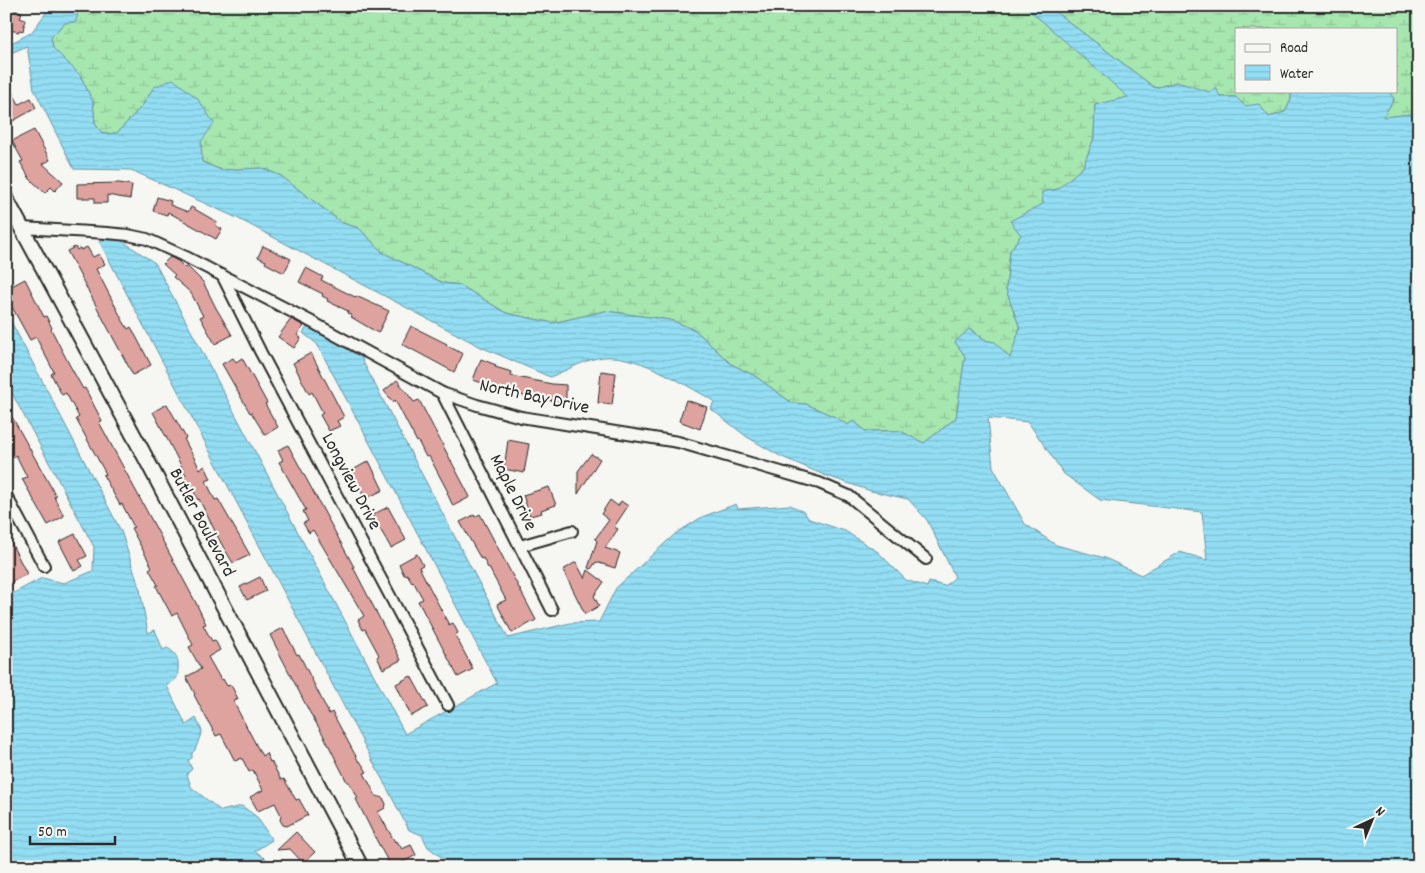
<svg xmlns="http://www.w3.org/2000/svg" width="1425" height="873" font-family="Dekko,sans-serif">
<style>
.wetland{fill:url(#wetland-marsh);stroke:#68886d}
.water{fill:url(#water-rules);stroke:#6996a4;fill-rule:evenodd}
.building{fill:#dea39f;stroke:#2b2b2b}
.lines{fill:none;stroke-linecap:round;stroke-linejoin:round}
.street-casing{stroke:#2b2b2b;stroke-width:14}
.secondary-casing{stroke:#2b2b2b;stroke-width:18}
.path{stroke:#2b2b2b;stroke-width:2;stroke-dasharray:1 4;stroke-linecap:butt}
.street{stroke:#f6f6f2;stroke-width:10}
.secondary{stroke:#f6f6f2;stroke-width:14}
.labels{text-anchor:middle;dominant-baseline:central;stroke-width:4.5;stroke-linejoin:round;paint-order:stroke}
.street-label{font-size:19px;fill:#2b2b2b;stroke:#f6f6f2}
</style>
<defs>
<pattern id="wetland-marsh" width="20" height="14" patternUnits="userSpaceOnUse" patternTransform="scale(1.25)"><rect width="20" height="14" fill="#a6e6af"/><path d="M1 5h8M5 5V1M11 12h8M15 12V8" fill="none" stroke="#8fc597"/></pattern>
<pattern id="water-rules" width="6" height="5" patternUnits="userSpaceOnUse" patternTransform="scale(1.25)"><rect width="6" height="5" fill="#93def4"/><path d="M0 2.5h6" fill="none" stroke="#7fbfd1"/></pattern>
</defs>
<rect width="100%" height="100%" fill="#f6f6f2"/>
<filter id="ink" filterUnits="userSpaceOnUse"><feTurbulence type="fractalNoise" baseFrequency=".02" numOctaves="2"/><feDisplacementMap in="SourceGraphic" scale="10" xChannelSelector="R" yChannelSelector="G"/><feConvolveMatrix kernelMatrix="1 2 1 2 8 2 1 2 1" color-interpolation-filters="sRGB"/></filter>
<g filter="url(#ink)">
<!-- wetland -->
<g class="wetland">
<path d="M80,6h945l104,91 -34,8 -1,33 -11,29 -25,22 -16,3 1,12 -32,17 10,14 -11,16 -4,39 14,38 -10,31 -15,-16 -11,-3 -14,-11 -15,13 10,14 -9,62 -32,25 -24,-12h-35l-11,-10 -7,4 -10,-7 -31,-14 -14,-1 -37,-27 -24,-12 -36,-34 -25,-10 -65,-9 -52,12 -47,-10 -46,-28 -17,-2 -61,-31 -23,-24 -17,-5 -61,-47 -19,-8 -41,2 -19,-8 -1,-20 -47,-55 -12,19 -25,27 -14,1 -8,-10 -2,-22 -13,-27 -27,-27 -2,-11z"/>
<path d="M1048,6h371v120l-9,-12 -28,4 12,-18 -5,-9h7v-62h-160v62h55v9l-6,12 -16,5 -24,-11 -9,-9h-16l-43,-15 -22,6z"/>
</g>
<!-- water -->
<g class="water">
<path d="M51,6h28l-3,16 -11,1 -14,14 2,11 27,27 13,27 2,22 8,10 14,-1 25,-27 12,-19 19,-8 24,19 17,25 -13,19 1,20 19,8 41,-2 19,8 61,47 17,5 23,24 61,31 17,2 46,28 47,10 52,-12 65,9 25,10 36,34 24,12 37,27 14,1 31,14 10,7 7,-4 11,10h35l24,12 32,-25 9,-62 -10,-14 14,-13 15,11 11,2 15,16 10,-30 -14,-38 4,-39 11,-16 -11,-14 33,-17 -1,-12 16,-3 25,-22 11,-29 1,-33 33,-8 -103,-91h23l107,82 22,-6 32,10 7,-5 4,10h16l9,9 14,-2 10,13 16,-5 6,-12v-9h98l5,8 -11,18 28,-3 8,12v108l-7,46 7,10v577h-965l-26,-20 -6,-12 -13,-5 -310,-589 16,-5 40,27 250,471 92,-51 -180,-339 -14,-11 4,-6 7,2 48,29 1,4 145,276 62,-15 29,-1 17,-34 59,-54 27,-17 34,-13 2,5 52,-4 14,7 5,7 36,12 33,21 28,28 21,7 2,-5 16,4 10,-9 -28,-57 -19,-21 -37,-8 -47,-16 -44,-19 -33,-19 -36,-28 3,-8c-31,-17 -81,-51 -117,-43 -16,4 -32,13 -47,19l-69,-30 -244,-129 -106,-48 -57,-1 -40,-80 -7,-43 -16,7 -2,-9 22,-11zM988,418l40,4 36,52 36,26 102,12 5,48 -27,-8 -39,23 -36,-17 -49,-13 -31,-21 -32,-57z"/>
<path d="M6,312l115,219 19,59 8,43 7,-3 8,20 4,-2c13,6 12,18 10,30l-10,8 19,39 10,-7 6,13 -7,19 -3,3v5l-4,2 4,9 -5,5 4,13 30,24 21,-5 15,11 15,23 -17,11 22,16h-271v-270l36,-19 22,5 29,-12 1,-24 -88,-165z"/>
</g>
<!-- building -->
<g class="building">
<path d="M10,9l12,3 -2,6 5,2 -2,11 -4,-1v2l-10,-2 1,-3 -4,-2z"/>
<path d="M6,81l13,23 12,-6 5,10 -30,17z"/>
<path d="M34,130l16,30 -7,4 20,18 -8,9 -4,-4 -6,6 -15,-14 -10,-17 3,-1 -11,-20z"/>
<path d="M119,183l13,2 -2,14 -23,-4v8h-12v-5h-18v-14z"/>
<path d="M157,197l14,4 -1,4 18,7 3,-5 26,15 -1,4 6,3 -6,10 -48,-27 -1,3 -14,-4z"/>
<path d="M263,246l28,13 -7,14 -19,-10 1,-2 -8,-4z"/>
<path d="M75,247l2,3 3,-2 1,2 6,-3 6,10 6,-3 6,10 -9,5 27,52 5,8 3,-2 20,38 -18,10 -66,-124z"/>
<path d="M170,257l8,4 7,7 2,-2 16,16 13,26 16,27 -17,9 -15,-27 3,-1 -12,-23 -18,-16 2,-2 -12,-11z"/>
<path d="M306,268l17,9 -2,3 34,17 1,-1 33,15 -11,22 -27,-16v-2l-4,-2 1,-2 -21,-10 1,-2 -6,-3 1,-2 -24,-12z"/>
<path d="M25,279l19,38 2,-1 6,12 -1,1 18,35 14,25 2,-1 17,33 -3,1 97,181 10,21 -3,1 9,16 3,-1 5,10 -12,7 13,23 2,-1 4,7 4,-1 7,14 -5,2 29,55 4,-3 4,9 1,-1 10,19 3,-1 12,21 3,-1 9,16 -21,11 -4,-1 -3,-5 1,-5 -6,-12 -17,8 -8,-14 13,-7 -10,-20 -4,2 -7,-14 -7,3 -14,-27 -5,2 -22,-41 1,-1 -9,-17 15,-8 -12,-22 4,-2 -16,-32 -5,3 -16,-30 2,-1 -9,-16 3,-2 -21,-39 3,-1 -12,-23 -2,1 -17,-30 3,-1 -30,-55 3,-2 -13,-24 -4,2 -11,-21 3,-2 -13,-25 -5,-10 -6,3 -24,-44v-7z"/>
<path d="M291,319l13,7 -7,9 4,3 -7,10 -16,-11z"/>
<path d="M411,326l36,18 -1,1 17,9 -9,18 -52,-28z"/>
<path d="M311,353l33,64 -7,4 3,5 -11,5 -9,-16 3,-2 -11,-21 -3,2 -16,-31z"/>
<path d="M233,358l3,4 6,-4 25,45 -2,1 13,23 -13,8 -14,-23 -1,1 -28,-49z"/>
<path d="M481,359l15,6 -1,2 17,5 -1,4 41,8 14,1v18l-42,-7 -51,-16z"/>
<path d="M601,371l15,2 -4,32 -14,-2z"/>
<path d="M397,380l17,22 5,-2 51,97 -17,9 -6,-13 1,-1 -19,-36 -3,1 -8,-16 -1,1 -22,-42 -2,2 -9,-11z"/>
<path d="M686,400l21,7 -7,22 -21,-8z"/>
<path d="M167,404l19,34 -2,1 16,30 5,-3 6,13 -5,2 9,19 3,-1 32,56 -17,8 -12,-20 -22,-44 -1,1 -7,-14 -2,1 -5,-10 2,-2 -33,-63z"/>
<path d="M6,406l50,90 -2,1 10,19 -16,9 -26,-46 5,-2 -11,-22 -3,2 -7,-12z"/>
<path d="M508,440l21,4 -5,29 -20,-4z"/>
<path d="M288,445l66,122h-1l48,93 -18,9 -6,-12 2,-2 -14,-26 -2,1 -5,-10 6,-4 -51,-86 -4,3 -6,-10 5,-2 -5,-10 3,-1 -27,-48 4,-2 -5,-10z"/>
<path d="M591,454l9,5 -22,35v-23z"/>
<path d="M369,461l14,29 -18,9 -14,-28z"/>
<path d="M549,487l7,18 -15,5 1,3 -12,3 -7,-21z"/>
<path d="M610,500l8,6 3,-5 7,5 -14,21 4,2 -13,19 15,5 -5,15 -19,-6 -5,7 -3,-1 9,-27 -2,-2 14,-19 -8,-6z"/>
<path d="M388,507l18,33 -15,8 -19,-33z"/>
<path d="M480,514l56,106 -24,13 -15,-29 9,-4 -17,-32h-1l-5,-10 -2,1 -21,-37 14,-7 1,2z"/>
<path d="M6,533l21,41 -18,9 -3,-5z"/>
<path d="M75,534l12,22 -8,4 4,6 -9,5 -15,-29z"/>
<path d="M417,554l6,11 -4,2 30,58 4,-2 5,10 -3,2 18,34 -15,8 -40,-76 5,-2 -10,-18 -1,1 -5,-8 -3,1 -5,-11z"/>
<path d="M576,562l9,17 3,-9 16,12 -10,14 5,10 -14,8 -22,-44z"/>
<path d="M260,577l6,14 -19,9 -7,-13z"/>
<path d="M283,628l14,27 2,-1 30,60 3,-2 27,50 1,-1 7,11 -3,1 12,23 7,2 3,6 -1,4 -7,4 17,30 2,-1 5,8 9,-4 5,10 -22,12h-3l-14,-26 -21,-42 2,-1 -9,-16h-2l-22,-44 -16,-27 -39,-76z"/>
<path d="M411,676l17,31 -17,9 -15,-32z"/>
<path d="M296,832l19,20 -12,11 -13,-14 -13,1z"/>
</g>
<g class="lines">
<!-- street casing -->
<g class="street-casing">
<g id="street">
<path d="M22,228l85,5 21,2 19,4 39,18 122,63 134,73 35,12 44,12 157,25 141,41 30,13 77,63"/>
<path d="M222,275l39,78 187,352"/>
<path d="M442,393l110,217"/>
<path d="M6,495l38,71"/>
<path d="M520,546l52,-15"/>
</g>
</g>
<!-- secondary casing -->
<g class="secondary-casing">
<path id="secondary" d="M6,199l136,252 219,416"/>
</g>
<!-- path -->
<path class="path" d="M252,867l13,-9"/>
<!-- street -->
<use href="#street" class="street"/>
<!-- secondary -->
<use href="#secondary" class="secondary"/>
</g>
</g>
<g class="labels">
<!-- street labels -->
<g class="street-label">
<text transform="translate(534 398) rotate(12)">North Bay Drive</text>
<text transform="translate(350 482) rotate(62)">Longview Drive</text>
<text transform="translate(512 493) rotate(63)">Maple Drive</text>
<text transform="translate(201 523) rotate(62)">Butler Boulevard</text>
</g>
</g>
<!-- margin -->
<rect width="1425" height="873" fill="none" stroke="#f6f6f2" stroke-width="25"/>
<rect x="12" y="12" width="1400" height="848" fill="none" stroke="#2b2b2b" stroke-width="2" filter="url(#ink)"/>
<!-- legend -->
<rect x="1235" y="28" width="162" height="65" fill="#f6f6f2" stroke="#a5a5a2"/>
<rect x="1245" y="44" width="25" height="8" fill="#f6f6f2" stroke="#a5a5a2"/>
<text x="1280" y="52" font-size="15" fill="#2b2b2b">Road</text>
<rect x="1245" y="65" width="25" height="15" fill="url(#water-rules)" stroke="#a5a5a2"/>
<text x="1280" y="78" font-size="15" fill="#2b2b2b">Water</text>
<!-- north arrow -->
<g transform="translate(1372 820) rotate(44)" stroke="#f6f6f2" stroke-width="4" paint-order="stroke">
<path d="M0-4L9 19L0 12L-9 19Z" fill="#2b2b2b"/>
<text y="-8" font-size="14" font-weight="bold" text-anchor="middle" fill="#2b2b2b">N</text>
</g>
<!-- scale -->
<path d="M30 836v8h85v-8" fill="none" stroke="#2b2b2b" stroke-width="2.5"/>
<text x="38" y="836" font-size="15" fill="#2b2b2b" stroke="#f6f6f2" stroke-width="4" paint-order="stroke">50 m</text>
</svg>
